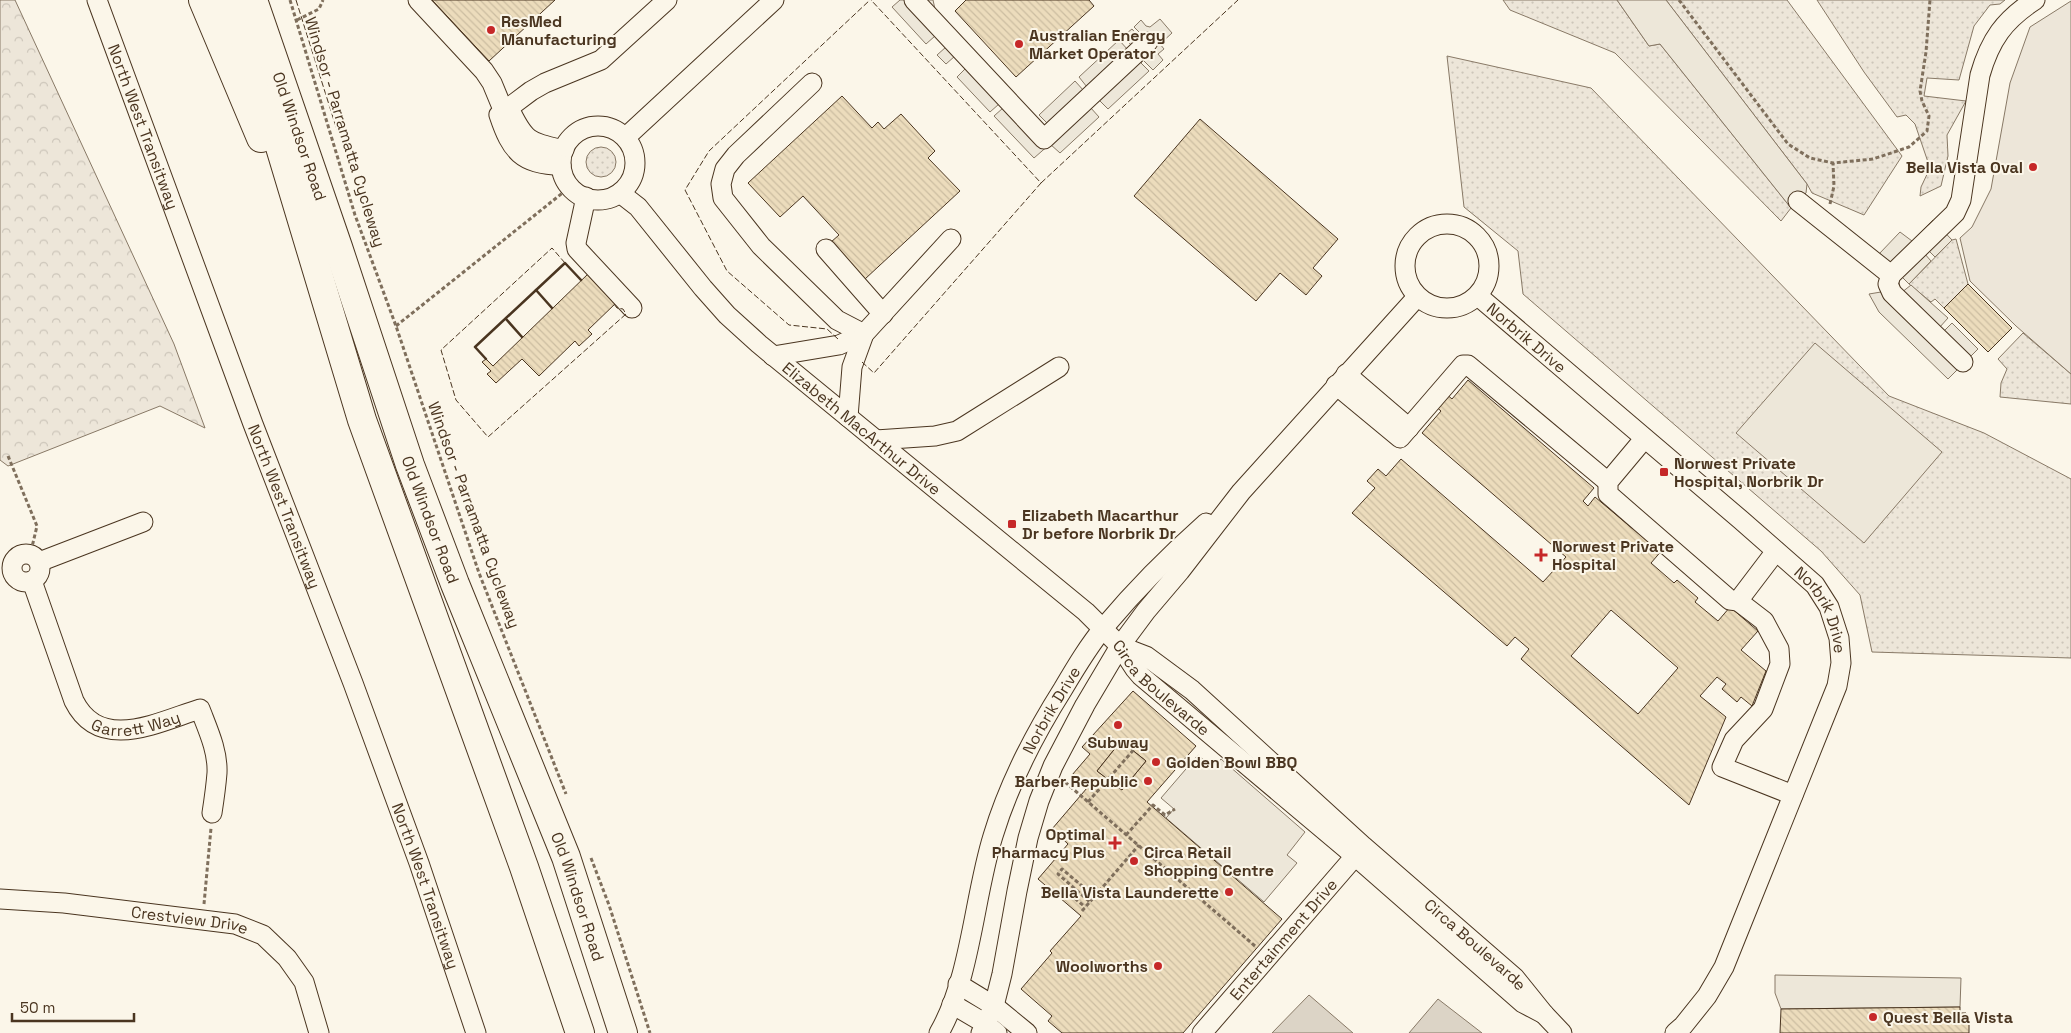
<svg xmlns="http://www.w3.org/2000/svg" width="2071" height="1033" font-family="'Space Grotesk',sans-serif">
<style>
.grass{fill:url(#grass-dots);stroke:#887966}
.park{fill:url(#park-crowns);stroke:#887966}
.pitch{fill:#ede6d9;stroke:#887966}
.parking{fill:#ede7d9;stroke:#887966}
.water{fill:#dcd4c6;stroke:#887966}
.building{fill:url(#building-back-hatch);stroke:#4a3520;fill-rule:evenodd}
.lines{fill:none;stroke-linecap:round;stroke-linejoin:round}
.minor-casing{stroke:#4a3520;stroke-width:21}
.highway-casing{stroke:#4a3520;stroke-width:30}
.path{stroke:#7f6f5c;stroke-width:3;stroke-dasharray:4 2.5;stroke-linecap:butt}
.minor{stroke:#fbf6e9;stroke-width:19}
.highway{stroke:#fbf6e9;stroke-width:28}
.fence{stroke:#4a3520;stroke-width:1;stroke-dasharray:6 2.5;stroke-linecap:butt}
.wall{stroke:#4a3520;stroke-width:2.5}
.poi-dot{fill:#c62828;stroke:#fbf6e9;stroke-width:2}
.labels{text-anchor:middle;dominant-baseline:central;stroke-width:4;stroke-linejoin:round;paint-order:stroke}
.poi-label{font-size:16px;font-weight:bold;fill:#4a3520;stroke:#fbf6e9;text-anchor:start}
.street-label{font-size:16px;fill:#4a3520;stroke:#fbf6e9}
</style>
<defs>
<pattern id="grass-dots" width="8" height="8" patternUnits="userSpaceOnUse" patternTransform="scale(1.25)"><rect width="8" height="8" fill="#ede6d9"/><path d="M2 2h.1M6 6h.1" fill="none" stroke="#cdc6ba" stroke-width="1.8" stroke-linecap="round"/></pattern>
<pattern id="park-crowns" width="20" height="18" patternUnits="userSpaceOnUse" patternTransform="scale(1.25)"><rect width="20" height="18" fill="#ede6d9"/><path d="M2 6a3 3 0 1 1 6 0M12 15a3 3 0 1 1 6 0" fill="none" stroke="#cdc6ba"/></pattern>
<pattern id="building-back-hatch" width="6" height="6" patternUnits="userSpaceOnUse" patternTransform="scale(1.25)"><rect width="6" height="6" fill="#ecdcbc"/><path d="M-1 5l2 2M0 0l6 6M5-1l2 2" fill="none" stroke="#ccbda1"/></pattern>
</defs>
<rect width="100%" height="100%" fill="#fbf6e9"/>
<!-- grass -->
<g class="grass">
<path d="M1503,0h114l32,46 11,-2 131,164 -10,13 -166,-168 -105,-43z"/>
<path d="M1666,0h121l115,156 -38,59 -52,-22 -5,-9z"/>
<path d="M1817,0h188l-5,4 -10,1 -16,21 -15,54 -32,-2 -3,18 42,5 -19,34 1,21 -7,30 -21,10 1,-9 9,-19 -15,-44 -9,-9 -9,2 -33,-45z"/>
<path d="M1447,56l144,32 298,308 95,37 87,46v179l-199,-6 -12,-57 -39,-44 -298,-257 -5,-43 -54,-44z"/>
<circle cx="601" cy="162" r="15"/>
<path d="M1956,239l12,45 -24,24 -9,-9 -4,3 -22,-18 43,-44z"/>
<path d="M2023,333l48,41v30l-71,-7 1,-14 6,-14 -9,-10z"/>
</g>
<!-- park -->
<path class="park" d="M0,0h15l159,344 31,84 -45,-22 -152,60 -8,-6z"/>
<!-- pitch -->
<path class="pitch" d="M2071,1v373l-55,-48 -46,-45 -10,-43 12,-11 19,-38 19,-106 20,-56z"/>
<!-- parking -->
<g class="parking">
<path d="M900,0h33l2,9 108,116h3l2,-1 -9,-9 36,-34 9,10 3,-4 -8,-10 40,-37 9,10 4,-4 -9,-10 9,-7 8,9 3,-2 -9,-9 7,-7 5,6 4,1 10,-8 12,14 -12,11 4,5 -6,5 5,6 -10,10 -10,-10 -2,3 8,8 -41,38 -9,-9 -9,7 9,10 -39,36 -10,-9 -16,14 -40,-42 9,-8 -4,-4 -9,8 -33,-35 9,-9 -11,-12 -9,8 -9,-9 9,-8 -11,-11 -9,8 -34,-37z"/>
<path d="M1617,0h49l141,184 -1,9 -15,15 -131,-164 -11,2z"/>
<path d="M1933,220l19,20 -17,17 -8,-8 -3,4 7,8 -22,23 -9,-9 -2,2 3,16 10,-8 37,33 -9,10 4,4 9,-9 26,26 -30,30 -69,-67 -10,-18 12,-2 -2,-38 21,-22 12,9z"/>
<path d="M1815,343l127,109 -78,91 -128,-110z"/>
<path d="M1198,755l15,13 8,-9 84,73 -18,23 10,8 -33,39 -98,-84 8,-9 -13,-11z"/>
<path d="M1775,975l186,3 -1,29 -179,2 -6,-16z"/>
</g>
<!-- water -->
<g class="water">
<path d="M1309,995l44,38h-81z"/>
<path d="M1438,999l44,34h-73z"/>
</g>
<!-- building -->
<g class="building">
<path d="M432,0h123l-66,61z"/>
<path d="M966,0h123l5,6 -78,71 -61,-66z"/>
<path d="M842,96l30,32 6,-6 6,7 17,-15 34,37 -7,7 32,33 -95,88 -34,-37 8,-7 -36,-39 -23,21 -32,-34z"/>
<path d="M1200,119l138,120 -25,29 9,8 -16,19 -26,-22 -24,28 -122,-105z"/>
<path d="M589,273l28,29 -29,28 4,4 -13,12 -4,-5 -36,35 -17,-17 -26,24 -9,-9 4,-3 -9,-9 4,-3 7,7z"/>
<path d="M1968,284l44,44 -24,24 -44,-44z"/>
<path d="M1468,380l126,108 -11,13 5,5 7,-9 38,32 3,-4 27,24 -12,14 23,20 3,-3 21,18 -3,4 23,19 12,-14 28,24 -17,19 25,21 -14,35 -11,-9 -4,5 -15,-13 4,-5 -9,-7 -17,19 26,21 -37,88 -168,-146 8,-10 -14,-12 -8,9 -155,-133 23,-25 -8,-7 11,-12 8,7 15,-17 142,123 23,-25 -144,-124 19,-22 -7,-6 11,-12 7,6zM1611,610l67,58 -40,46 -67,-58z"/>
<path d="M1133,691l63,55 -49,56 135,117 -99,114h-121l-14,-12 4,-5 -31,-27 31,-36 -2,-2 31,-35 -43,-37 30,-35 -16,-15 35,-41 -15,-13 18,-21 -8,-7zM1121,741l25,20 -24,29 -25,-19z"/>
<path d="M1121,741l25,20 -24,29 -25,-19z"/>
<path d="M1960,1007v6h6v8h3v12h-189l1,-24z"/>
</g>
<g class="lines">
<!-- minor casing -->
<g class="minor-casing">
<g id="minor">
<path id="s1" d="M97,0l156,424 100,259 66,180 57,170"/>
<path d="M418,0l66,71 8,12 12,29"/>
<path d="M914,0l130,139 104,-97"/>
<path d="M812,83l-76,72 -11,14 -4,15 2,14 38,48 76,74 27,14"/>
<path d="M509,108c16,34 20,34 55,42"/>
<circle cx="598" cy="163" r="37"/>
<path d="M626,137l148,-137"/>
<path d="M561,165c-39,0 -50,-14 -62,-50l32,-24 14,-8 56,-23 66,-60"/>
<path id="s2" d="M620,193l18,14 65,81 24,27 32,29 327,268 34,34 15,23 6,7 214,180 168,147 21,11"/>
<path d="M586,197l-10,46 1,6 55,59"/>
<path d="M1798,201l93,74"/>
<circle cx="1447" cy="266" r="42"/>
<path d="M826,249l57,65"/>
<path id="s3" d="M1478,296l263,224 74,65 14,22 10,31 2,25 -4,23 -113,281 -17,29 -24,30 -8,7"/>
<path d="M773,356l66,-11 25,-11"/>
<path d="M1963,362l-71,-69 -4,-9 3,-9 64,-62 6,-13 19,-125c10,-35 24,-55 55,-75"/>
<path d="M1346,374l63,54"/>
<path d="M1336,385l64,53 63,-73h5l140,117"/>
<path d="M848,417l4,-50 12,-33 87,-95"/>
<path d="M1644,439l-36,43v12l122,106 8,1 38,-50"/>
<path d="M876,440l59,-4 22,-5 102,-64"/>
<circle cx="26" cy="568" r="14"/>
<path d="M39,562l104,-40"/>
<path id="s4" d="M32,581l42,120c26,52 84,21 126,8 8,21 18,42 17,64 -1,13 -3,27 -5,40"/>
<path d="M1738,601l26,20 15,28 1,15 -17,45 -29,31 -12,27 71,28"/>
<path id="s5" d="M1120,646l26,10 46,34 171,156 152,132 29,36 18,19"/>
<path id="s6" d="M0,899l64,4 171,21 28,11 24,23 17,24 15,51"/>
<path d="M958,984l36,22 33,27"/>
<path d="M952,1004l34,20 11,9"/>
<path id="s7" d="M939,1033c32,-56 35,-136 54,-197 16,-53 41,-101 70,-147 13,-22 26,-44 42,-63 31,-37 65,-71 101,-103"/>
<path d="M981,1033l13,-27 8,-32 15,-83 11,-53 11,-37 14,-35 32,-61 35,-59 26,-35 34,-40 61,-79 176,-195"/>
<path id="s8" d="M1202,1033l161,-186"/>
</g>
</g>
<!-- highway casing -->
<g class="highway-casing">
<g id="highway">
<path d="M203,0l58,138"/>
<path d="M229,0l26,64 107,356 162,447 56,166"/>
<path id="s9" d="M253,0l85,247 72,218 45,119 111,273 57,176"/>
</g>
</g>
<!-- path -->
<g class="path">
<path d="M290,0l65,215 41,111 83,247 87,221"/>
<path d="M1679,0l109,144 22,14 23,5 40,-4 36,-12 18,-16 2,-15 -7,-15 -2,-10 6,-39 4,-52"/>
<path d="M297,20l22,-11 4,-9"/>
<path d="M1830,204l4,-18 -1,-23"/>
<path d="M396,326l174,-139"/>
<path d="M8,456l29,70 -5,21"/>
<path d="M1065,782l190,164"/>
<path d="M1088,802l49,-56"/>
<path d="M1126,835l27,-30 12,10 10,-6"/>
<path d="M591,858l18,47 41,128"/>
<path d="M1065,890l20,17"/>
<path d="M1088,891l-26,-22 -4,5 32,28"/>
<path d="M204,904l7,-76"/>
<path d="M1082,911l57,-66"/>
</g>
<!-- minor -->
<use href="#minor" class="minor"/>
<!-- highway -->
<use href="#highway" class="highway"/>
<!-- fence -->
<g class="fence">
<path d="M296,0l41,130"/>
<path d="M1041,183l197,-183"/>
<path d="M565,263l-13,-15 -111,102 15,50 32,37 138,-123 -3,-5 -6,-1 -3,-4"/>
<path d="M838,339l-11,-10 -38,-4 -62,-54 -42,-81 24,-39 161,-151"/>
<path d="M862,362l12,11 167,-190 -170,-183"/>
</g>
<!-- wall -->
<g class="wall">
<path d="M536,290l16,18"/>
<path d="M506,319l16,18"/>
<path d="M486,359l-11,-12 90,-84 16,17"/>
</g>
</g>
<!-- markers -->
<g class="poi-dot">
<circle cx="491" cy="30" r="5"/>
<circle cx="1019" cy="44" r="5"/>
<circle cx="2033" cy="167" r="5"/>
<rect x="1659" y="467" width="10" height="10" rx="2.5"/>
<rect x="1007" y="519" width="10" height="10" rx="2.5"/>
<path d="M1538.5 547.5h5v5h5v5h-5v5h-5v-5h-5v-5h5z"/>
<circle cx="1118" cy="725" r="5"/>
<circle cx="1156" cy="762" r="5"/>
<circle cx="1148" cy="781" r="5"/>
<path d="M1112.5 835.5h5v5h5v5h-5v5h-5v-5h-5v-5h5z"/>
<circle cx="1134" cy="861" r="5"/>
<circle cx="1229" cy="892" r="5"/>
<circle cx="1158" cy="966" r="5"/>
<circle cx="1873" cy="1017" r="5"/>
</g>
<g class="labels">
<!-- poi labels -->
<g class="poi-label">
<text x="501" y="21">ResMed<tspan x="501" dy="18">Manufacturing</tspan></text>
<text x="1029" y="35">Australian Energy<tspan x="1029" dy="18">Market Operator</tspan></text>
<text x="2023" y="167" text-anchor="end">Bella Vista Oval</text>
<text x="1674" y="463">Norwest Private<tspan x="1674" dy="18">Hospital, Norbrik Dr</tspan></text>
<text x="1022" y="515">Elizabeth Macarthur<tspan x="1022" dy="18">Dr before Norbrik Dr</tspan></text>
<text x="1552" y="546">Norwest Private<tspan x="1552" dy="18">Hospital</tspan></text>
<text x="1118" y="742" text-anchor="middle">Subway</text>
<text x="1166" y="762">Golden Bowl BBQ</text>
<text x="1138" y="781" text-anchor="end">Barber Republic</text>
<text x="1105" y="834" text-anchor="end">Optimal<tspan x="1105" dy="18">Pharmacy Plus</tspan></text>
<text x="1144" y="852">Circa Retail<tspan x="1144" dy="18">Shopping Centre</tspan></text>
<text x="1219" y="892" text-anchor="end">Bella Vista Launderette</text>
<text x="1148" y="966" text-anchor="end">Woolworths</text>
<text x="1883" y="1017">Quest Bella Vista</text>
</g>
<!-- street labels -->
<g class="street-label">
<text stroke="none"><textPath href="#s1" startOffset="135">North West Transitway</textPath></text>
<text transform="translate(345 132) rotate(73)">Windsor - Parramatta Cycleway</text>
<text stroke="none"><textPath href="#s9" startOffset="144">Old Windsor Road</textPath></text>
<text stroke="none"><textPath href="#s3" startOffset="64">Norbrik Drive</textPath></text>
<text stroke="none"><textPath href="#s2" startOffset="339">Elizabeth MacArthur Drive</textPath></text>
<text stroke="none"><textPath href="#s1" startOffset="540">North West Transitway</textPath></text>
<text transform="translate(474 515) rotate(70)">Windsor - Parramatta Cycleway</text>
<text stroke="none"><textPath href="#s9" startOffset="549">Old Windsor Road</textPath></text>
<text stroke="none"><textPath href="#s3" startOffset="469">Norbrik Drive</textPath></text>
<text stroke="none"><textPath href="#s2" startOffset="736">Circa Boulevarde</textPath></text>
<text stroke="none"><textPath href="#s7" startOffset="344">Norbrik Drive</textPath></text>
<text stroke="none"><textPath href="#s4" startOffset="201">Garrett Way</textPath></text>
<text stroke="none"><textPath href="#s1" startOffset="945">North West Transitway</textPath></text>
<text stroke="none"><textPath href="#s9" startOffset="954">Old Windsor Road</textPath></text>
<text stroke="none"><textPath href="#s6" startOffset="191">Crestview Drive</textPath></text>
<text stroke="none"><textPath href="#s8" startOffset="124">Entertainment Drive</textPath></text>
<text stroke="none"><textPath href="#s5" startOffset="466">Circa Boulevarde</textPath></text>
</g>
</g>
<!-- scale -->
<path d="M12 1013v8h122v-8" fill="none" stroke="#4a3520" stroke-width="2.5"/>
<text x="20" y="1013" font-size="15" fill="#4a3520" stroke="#fbf6e9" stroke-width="4" paint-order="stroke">50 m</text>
</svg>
